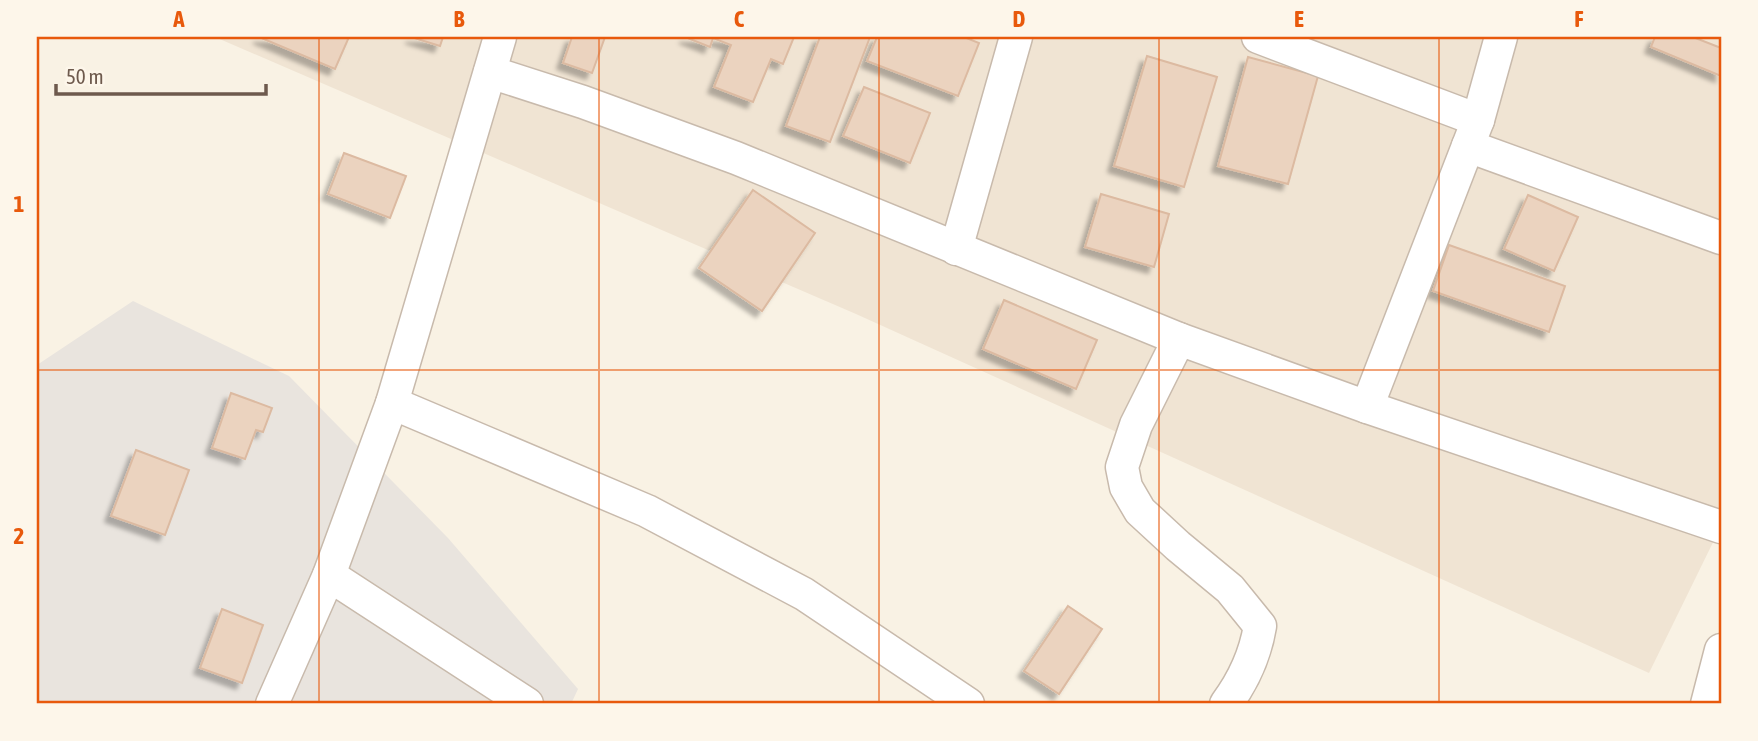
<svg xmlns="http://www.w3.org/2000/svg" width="1758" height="741" font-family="'Asap Condensed',sans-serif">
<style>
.residential{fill:#f0e4d3}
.industrial{fill:#e9e4de}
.building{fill:#ebd3bf;stroke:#dcbaa1;stroke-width:2;filter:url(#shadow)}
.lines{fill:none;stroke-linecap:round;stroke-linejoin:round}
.street-casing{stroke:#c8baac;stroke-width:35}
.street{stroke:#fff;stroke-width:32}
.grid{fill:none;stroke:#e8590c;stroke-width:2;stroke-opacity:0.55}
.neatline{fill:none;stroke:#e8590c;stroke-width:2.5}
.grid-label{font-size:23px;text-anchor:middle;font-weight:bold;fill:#e8590c}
</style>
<defs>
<filter id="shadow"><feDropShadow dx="-6" dy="6" stdDeviation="2" flood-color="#0004"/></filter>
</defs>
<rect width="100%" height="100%" fill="#f9f2e4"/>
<!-- residential -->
<path class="residential" d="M215,37h1506v489l-72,147 -793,-359z"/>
<!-- industrial -->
<path class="industrial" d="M133,301l156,75 159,162 130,151 -7,15h-534v-339z"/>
<!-- building -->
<g class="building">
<path d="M259,37h90l-14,32z"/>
<path d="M411,37h32l-3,9z"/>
<path d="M572,37h33l-13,36 -29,-10z"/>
<path d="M685,37h109l-11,27 -12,-5 -18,43 -39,-15 17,-42 -18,-7 -3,9z"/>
<path d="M820,37h50l-40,105 -44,-16z"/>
<path d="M877,37h87l15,6 -21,53 -91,-35z"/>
<path d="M1655,37h38l28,11v28l-70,-29z"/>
<path d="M1147,56l70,21 -33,110 -70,-21z"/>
<path d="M1248,57l70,19 -30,108 -70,-18z"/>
<path d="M864,87l66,26 -20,50 -67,-27z"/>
<path d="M344,153l62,23 -16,42 -62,-24z"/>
<path d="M753,190l62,43 -53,78 -63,-43z"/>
<path d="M1101,194l68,20 -15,53 -69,-20z"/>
<path d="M1528,195l50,22 -24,54 -50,-22z"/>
<path d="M1449,245l116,41 -16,46 -116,-41z"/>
<path d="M1004,300l93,40 -21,49 -93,-40z"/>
<path d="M231,393l41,15 -9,24 -7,-2 -11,29 -33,-11z"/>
<path d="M136,450l53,20 -24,65 -54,-19z"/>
<path d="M1068,606l34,23 -43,65 -35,-23z"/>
<path d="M222,609l41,16 -21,58 -42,-15z"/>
</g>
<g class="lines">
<!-- street casing -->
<g class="street-casing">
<g id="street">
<path d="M1258,37l220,83"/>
<path d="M490,72l93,30 153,56 443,181 188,68 354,120"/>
<path d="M1468,146l253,92"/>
<path d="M956,249l60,-212"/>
<path d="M1179,339l-43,86 -14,42 4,20 14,24 38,35 52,43 30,37c-5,30 -16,54 -34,78"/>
<path d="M392,403l255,108 157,83 164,110"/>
<path d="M1367,407l111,-287 23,-83"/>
<path d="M329,575l198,129"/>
<path d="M272,704l57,-129 63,-172 108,-366"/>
<path d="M1707,704l14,-54"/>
</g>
</g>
<!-- street -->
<use href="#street" class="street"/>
</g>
<!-- grid -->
<path class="grid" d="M319,37v667M599,37v667M879,37v667M1159,37v667M1439,37v667M37,370h1684"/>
<!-- border -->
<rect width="1758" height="741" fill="none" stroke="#fdf6ea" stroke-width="77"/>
<!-- scale -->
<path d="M56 84v10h210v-10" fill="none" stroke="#6e5a4d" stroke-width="3.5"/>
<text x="66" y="84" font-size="21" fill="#6e5a4d" stroke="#fdf6ea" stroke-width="5" paint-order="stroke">50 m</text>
<rect x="38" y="38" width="1682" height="664" class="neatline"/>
<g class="grid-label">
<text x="179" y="27">A</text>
<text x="459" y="27">B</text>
<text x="739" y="27">C</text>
<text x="1019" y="27">D</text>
<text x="1299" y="27">E</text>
<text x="1579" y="27">F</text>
<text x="19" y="212">1</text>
<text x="19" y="544">2</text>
</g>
</svg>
